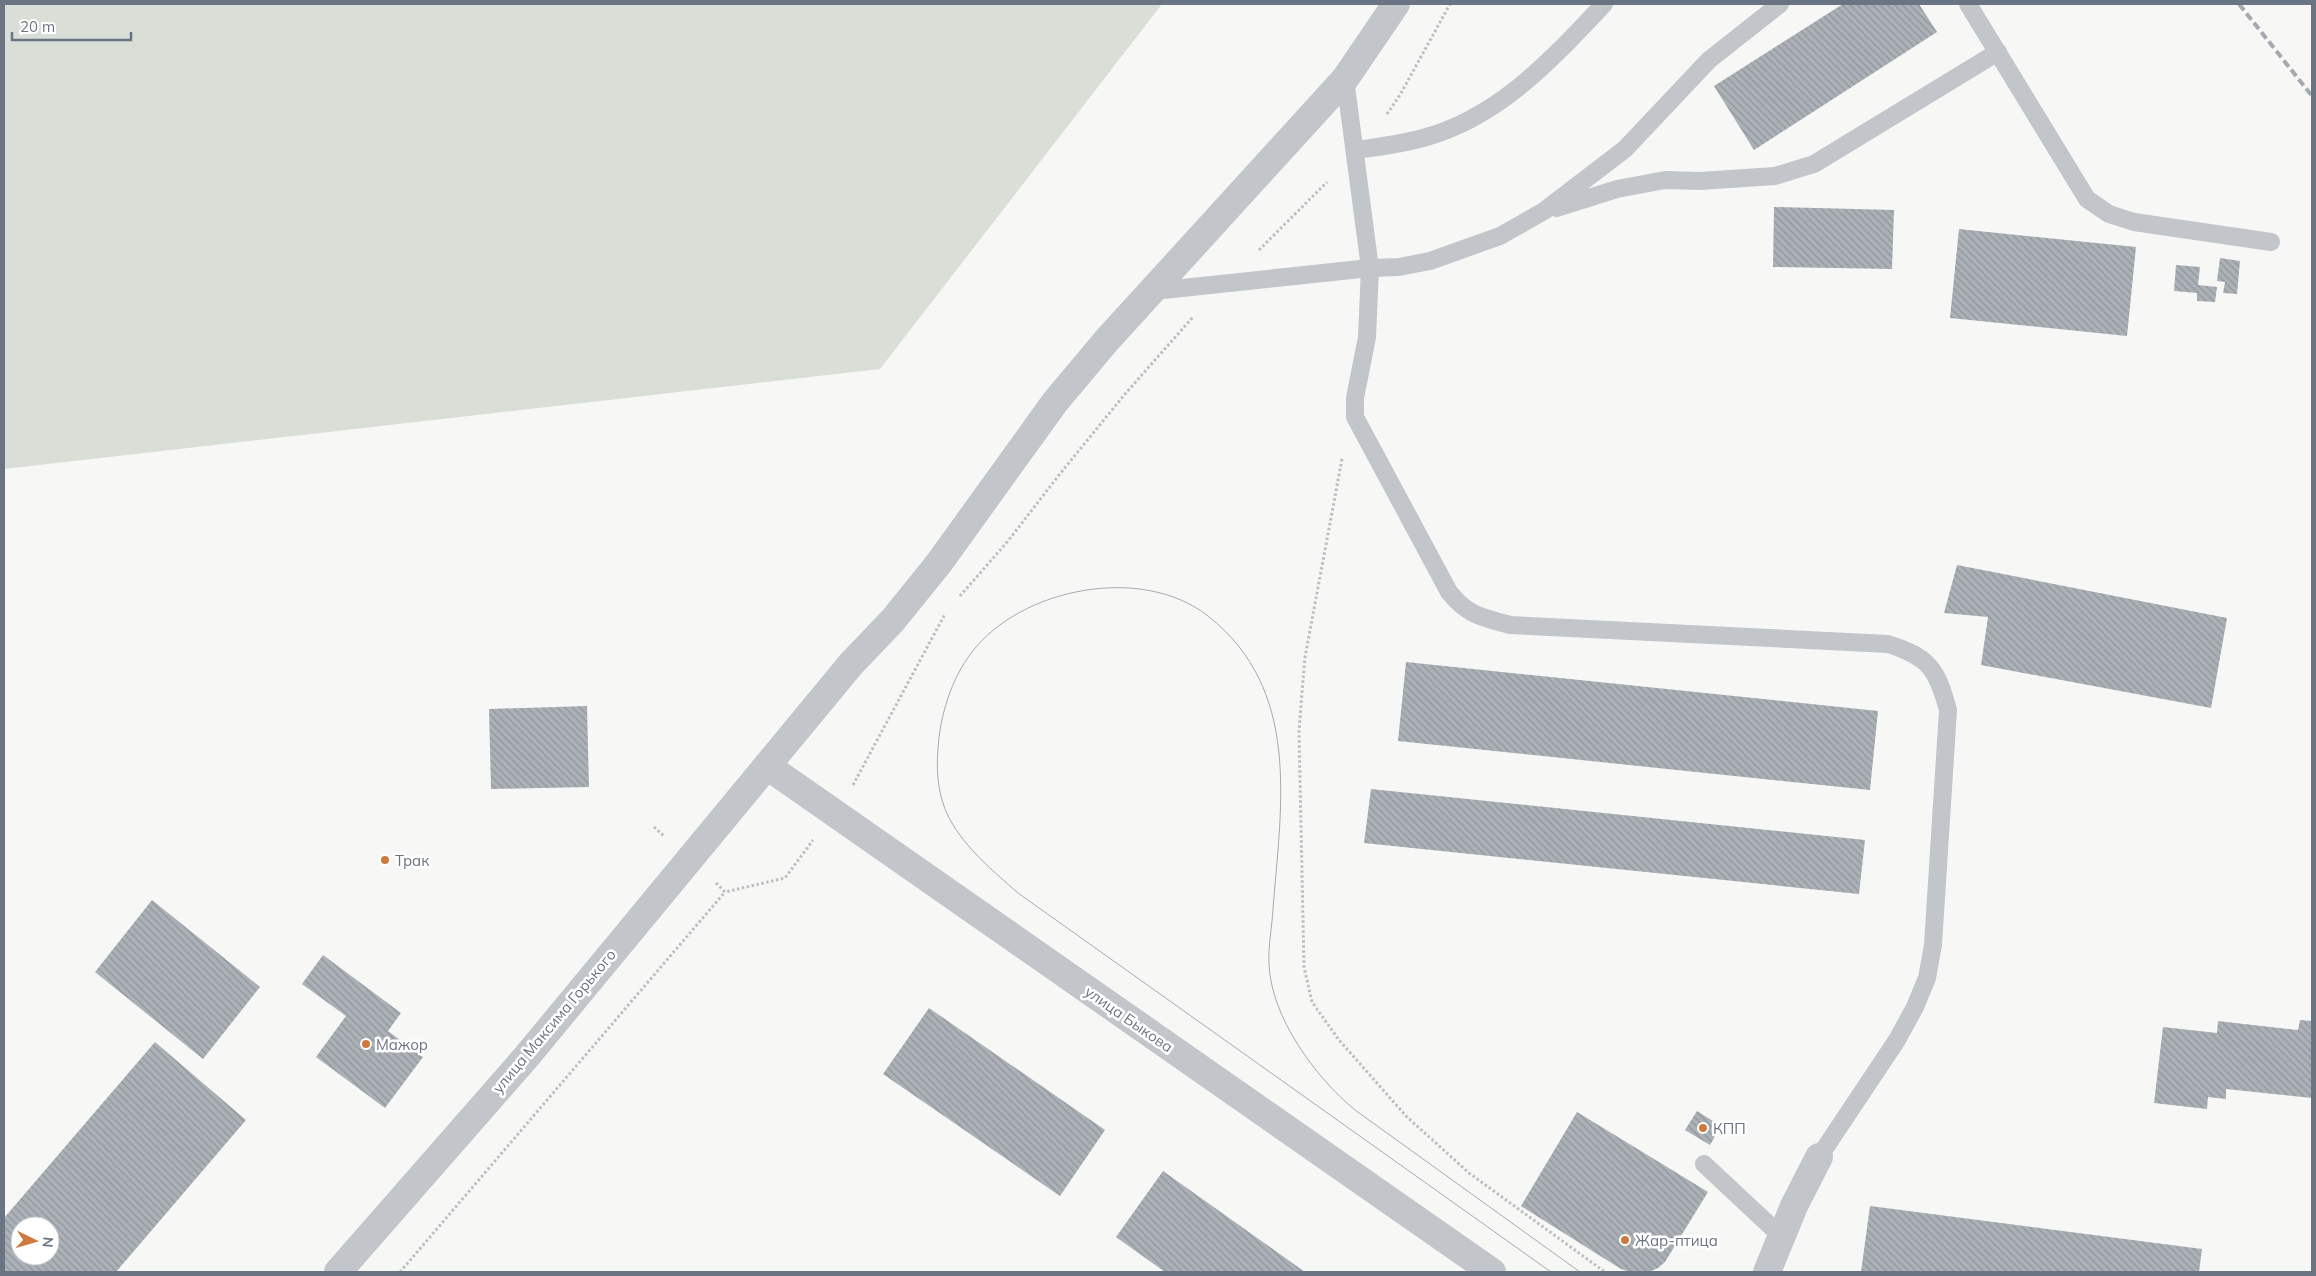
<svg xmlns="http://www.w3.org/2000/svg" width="2316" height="1276" font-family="Mulish,sans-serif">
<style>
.green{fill:#d9ded7}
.building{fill:url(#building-back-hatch);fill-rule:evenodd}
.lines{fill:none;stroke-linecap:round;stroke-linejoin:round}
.path{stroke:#bcbec0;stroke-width:3;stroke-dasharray:2.5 2.5;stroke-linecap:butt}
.service{stroke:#c2c5c9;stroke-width:18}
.minor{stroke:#c2c5c9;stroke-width:28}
.tertiary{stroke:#c2c5c9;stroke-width:28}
.tram{stroke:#a6a9af;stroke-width:1}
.rail{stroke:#a6a9af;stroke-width:4;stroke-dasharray:8 4;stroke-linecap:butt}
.poi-dot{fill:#ce7a3f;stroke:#fff;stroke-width:2}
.labels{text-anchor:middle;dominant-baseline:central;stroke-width:5;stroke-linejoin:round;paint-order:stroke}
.poi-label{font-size:15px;fill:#6b7483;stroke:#fff;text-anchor:start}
.street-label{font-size:15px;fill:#6b7483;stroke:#fff}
</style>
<defs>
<pattern id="building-back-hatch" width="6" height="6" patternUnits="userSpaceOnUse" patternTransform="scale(1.25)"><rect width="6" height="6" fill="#acb1b7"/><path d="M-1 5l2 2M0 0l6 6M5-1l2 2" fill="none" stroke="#90959a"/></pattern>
</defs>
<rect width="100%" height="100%" fill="#f7f8f6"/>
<!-- green -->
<path class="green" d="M4,4h1158l-282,365 -876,100z"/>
<!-- building -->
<g class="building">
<path d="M1843,4h76l18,28 -183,118 -40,-64z"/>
<path d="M1774,207l120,3 -2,59 -119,-2z"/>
<path d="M1959,229l177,18 -9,89 -177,-18z"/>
<path d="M2220,258l20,3 -3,33 -14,-1 2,-11 -8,-1z"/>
<path d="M2176,265l24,2 -2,18 19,2 -2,15 -18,-1v-8l-23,-2z"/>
<path d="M1957,565l270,53 -16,90 -230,-43 7,-48 -44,-4z"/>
<path d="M1406,662l472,49 -8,79 -472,-49z"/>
<path d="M587,706l2,81 -98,2 -2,-80z"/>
<path d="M1371,789l494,51 -6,54 -495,-51z"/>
<path d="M152,900l108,87 -57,72 -108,-87z"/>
<path d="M323,955l78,58 -13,18 35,26 -38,51 -69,-51 30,-41 -44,-32z"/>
<path d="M929,1008l176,122 -45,66 -177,-122z"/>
<path d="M2300,1020l12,1v77l-86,-9v10l-18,-2 -1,12 -53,-6 9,-76 54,6 1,-12 80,9z"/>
<path d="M155,1042l91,78 -130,152h-112v-54zM20,1226h30v30h-30z"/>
<path d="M1697,1111l24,15 -11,19 -25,-15z"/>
<path d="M1577,1112l131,80 -43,70 -7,6 -9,4h-19l-9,-3 -100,-63z"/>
<path d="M1163,1171l142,101h-140l-49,-35z"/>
<path d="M1870,1206l332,43 -3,23h-338z"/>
</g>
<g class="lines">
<!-- path -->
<g class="path">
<path d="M1387,114l13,-19 50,-91"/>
<path d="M1259,250l68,-68"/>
<path d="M1342,459l-37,198 -3,35 -3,40 5,235 8,35 27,38 67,76 63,57 136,99"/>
<path d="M960,596l48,-55 51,-66 66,-81 68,-77"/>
<path d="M853,785l92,-171"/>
<path d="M654,827l11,10"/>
<path d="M716,883l9,9 60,-14 28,-38"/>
<path d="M400,1272l325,-380"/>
</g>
<!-- service -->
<g class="service">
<path d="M1968,4l119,195 22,15 25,8 137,20"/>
<path d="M1345,79l25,189 -3,69 -12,61v19l94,175c19,24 33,25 61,33l378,19c41,13 49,25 60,66l-15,235 -6,33 -12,29 -18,33 -78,117"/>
<path d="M1356,150c22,-3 45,-6 67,-12 76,-20 129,-79 181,-134"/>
<path d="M1557,208l60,-19 48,-9 35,1 75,-5 39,-12 184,-112"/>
<path d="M1154,291l216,-23 29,-1 31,-6 70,-25 44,-25 81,-62 84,-89 71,-56"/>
<path d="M1704,1164l78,73"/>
</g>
<!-- minor -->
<g class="minor">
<path d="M338,1272l189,-216 324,-392 42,-44 46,-57 116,-161 52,-62 238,-261 51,-75"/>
<path d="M1767,1272l27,-66 25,-49"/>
</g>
<!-- tertiary -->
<path class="tertiary" d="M767,766l725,506"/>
<!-- tram -->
<path class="tram" d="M1551,1272l-533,-379c-25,-22 -53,-45 -69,-75 -11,-22 -13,-46 -11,-69 2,-33 13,-70 34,-97 49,-64 170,-88 236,-36 94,74 73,189 65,293 -1,18 -5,37 -4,55 2,53 46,113 86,146l225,162"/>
<!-- rail -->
<path class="rail" d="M2239,4l73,92"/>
</g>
<!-- markers -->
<g class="poi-dot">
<circle cx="385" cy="860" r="5"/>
<circle cx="366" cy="1044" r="5"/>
<circle cx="1703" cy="1128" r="5"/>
<circle cx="1625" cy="1240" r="5"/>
</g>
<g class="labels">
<!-- poi labels -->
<g class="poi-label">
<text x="395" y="860">Трак</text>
<text x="376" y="1044">Мажор</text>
<text x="1713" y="1128">КПП</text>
<text x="1635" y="1240">Жар-птица</text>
</g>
<!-- street labels -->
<g class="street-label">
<text transform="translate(1129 1019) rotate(35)">улица Быкова</text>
<text transform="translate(554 1021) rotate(-50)">улица Максима Горького</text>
</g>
</g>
<!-- border -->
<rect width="2316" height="1276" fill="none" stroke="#6b7483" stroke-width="10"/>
<!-- north arrow -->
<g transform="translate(35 1241) rotate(95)"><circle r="24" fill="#ffffff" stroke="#c4c7cd"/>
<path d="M0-4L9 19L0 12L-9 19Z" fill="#ce7a3f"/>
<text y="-8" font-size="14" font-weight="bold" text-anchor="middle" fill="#6b7483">N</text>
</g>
<!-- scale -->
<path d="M12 32v8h119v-8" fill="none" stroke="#6b7483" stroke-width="2.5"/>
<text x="20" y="32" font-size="15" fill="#6b7483" stroke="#ffffff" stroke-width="4" paint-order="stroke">20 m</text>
</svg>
